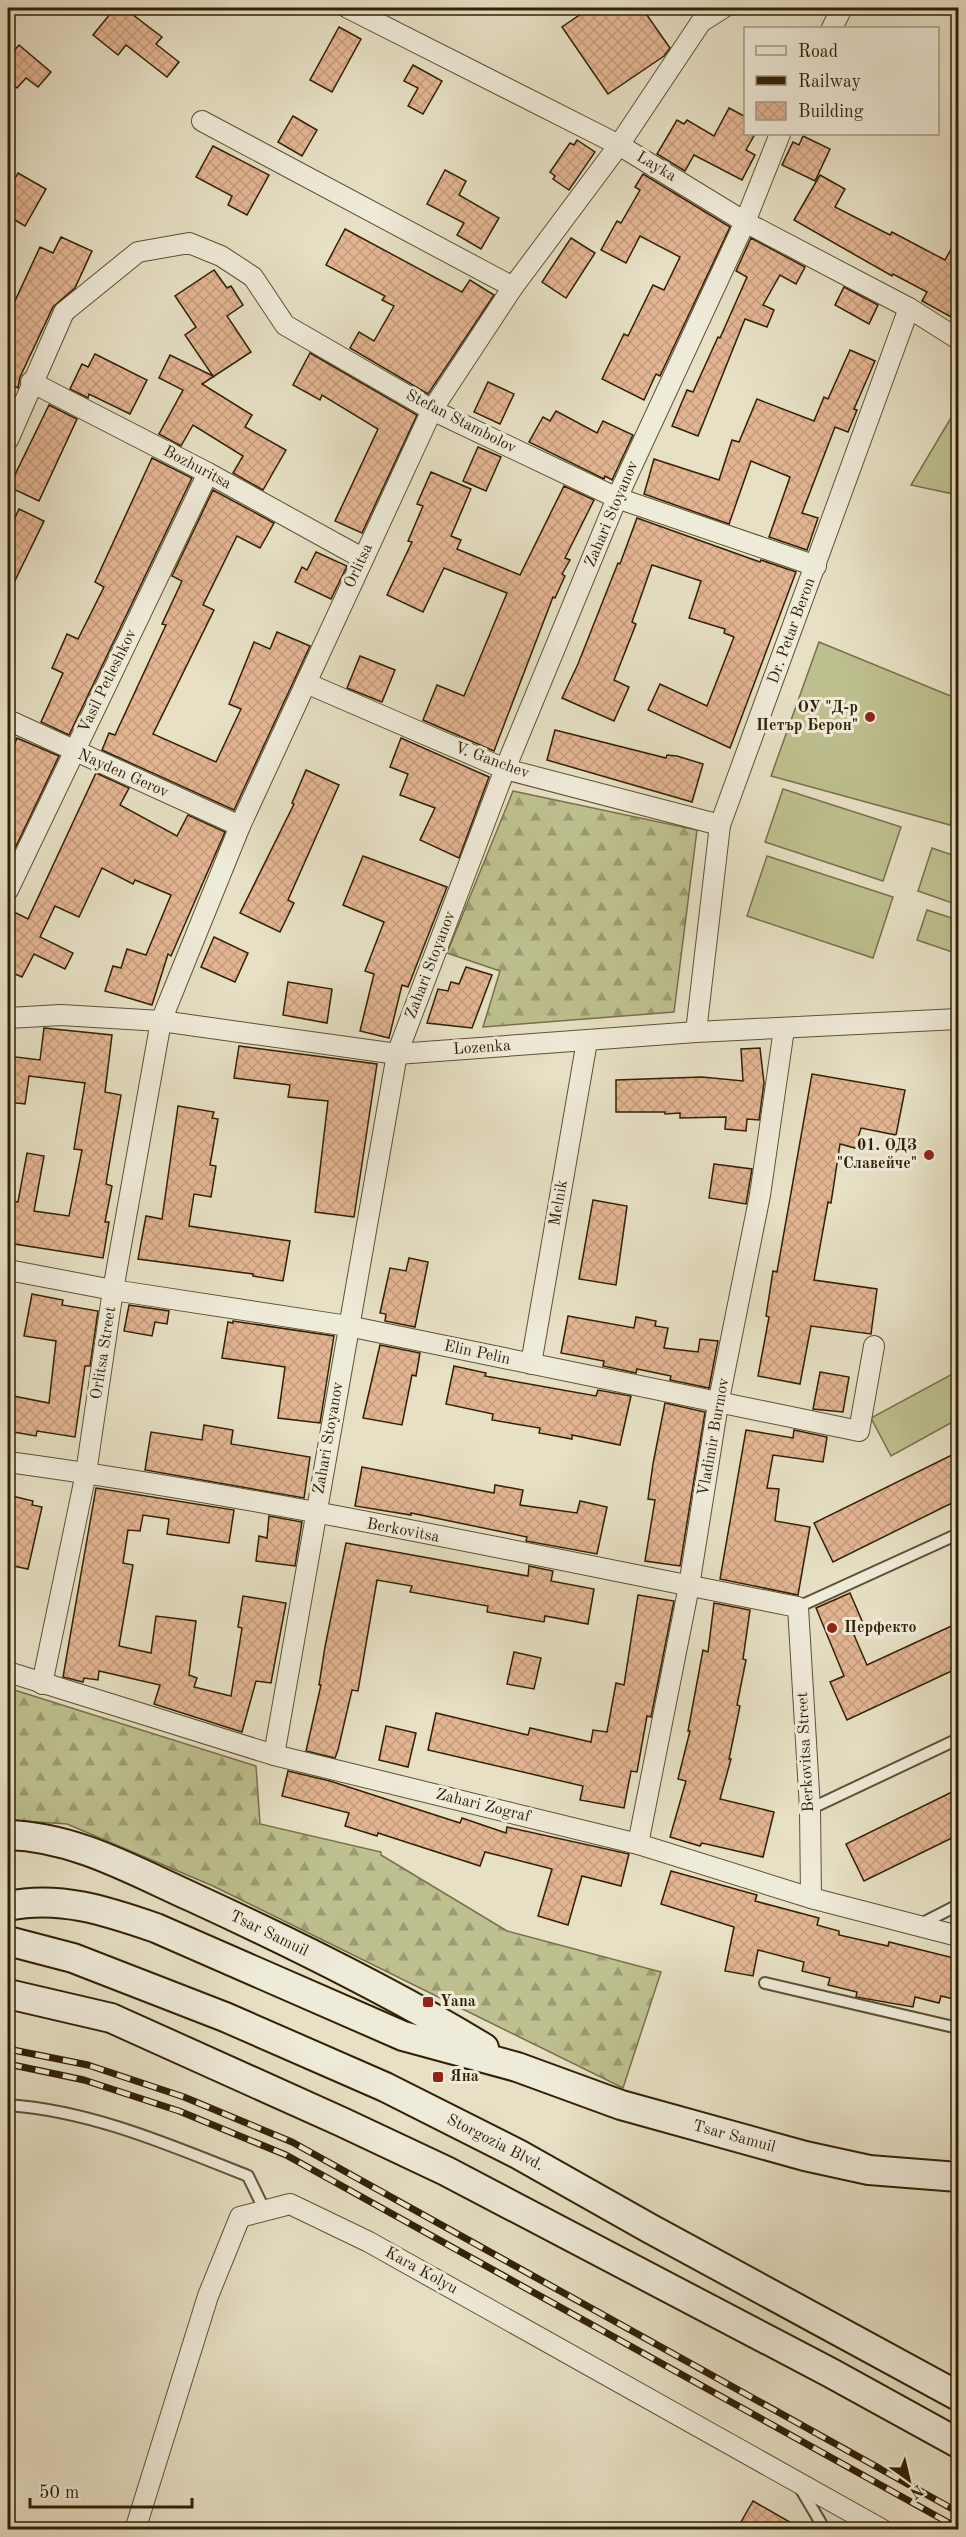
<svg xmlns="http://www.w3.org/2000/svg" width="966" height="2537" font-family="'Old Standard TT',serif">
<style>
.grass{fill:#bec08f;stroke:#78704a;stroke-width:1.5}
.forest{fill:url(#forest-firs);stroke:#78704a;stroke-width:1.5}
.building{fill:url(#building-cross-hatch);stroke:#312004;stroke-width:1.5}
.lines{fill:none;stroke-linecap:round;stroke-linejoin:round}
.lane-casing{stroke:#5e5034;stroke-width:14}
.street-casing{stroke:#5e5034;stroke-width:22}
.secondary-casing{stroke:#312004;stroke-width:32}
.lane{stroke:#efebd9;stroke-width:10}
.street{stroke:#efebd9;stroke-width:20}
.secondary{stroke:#efebd9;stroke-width:28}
.rail-casing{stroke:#312004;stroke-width:7}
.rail{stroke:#efebd9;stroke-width:4.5;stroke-dasharray:14;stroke-linecap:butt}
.poi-dot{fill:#8f2418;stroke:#efebd9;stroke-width:2}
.labels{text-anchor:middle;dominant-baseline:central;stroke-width:6;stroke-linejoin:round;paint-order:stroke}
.street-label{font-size:16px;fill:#312004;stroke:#efebd9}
.poi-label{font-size:16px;font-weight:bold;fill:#312004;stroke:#efebd9;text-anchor:start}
</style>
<defs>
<pattern id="forest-firs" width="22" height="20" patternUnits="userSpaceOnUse" patternTransform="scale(1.5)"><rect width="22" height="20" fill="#bec08f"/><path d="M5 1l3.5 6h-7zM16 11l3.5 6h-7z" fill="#9b9c73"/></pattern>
<pattern id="building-cross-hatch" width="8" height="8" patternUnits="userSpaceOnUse" patternTransform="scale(1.5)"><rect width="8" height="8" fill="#e3b593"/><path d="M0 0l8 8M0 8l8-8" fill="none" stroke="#c39b7d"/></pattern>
</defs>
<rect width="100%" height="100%" fill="#e7e0c5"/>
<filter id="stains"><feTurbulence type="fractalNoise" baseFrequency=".00333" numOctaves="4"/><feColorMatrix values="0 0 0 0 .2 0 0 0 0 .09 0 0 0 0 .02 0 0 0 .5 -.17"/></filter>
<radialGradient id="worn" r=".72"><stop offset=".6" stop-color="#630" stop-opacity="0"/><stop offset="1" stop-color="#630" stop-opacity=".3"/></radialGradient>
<!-- grass -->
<g class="grass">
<path d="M958,406v89l-47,-10z"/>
<path d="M819,642l139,57v100l-8,26 -179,-49z"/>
<path d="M783,789l118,38 -18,54 -118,-39z"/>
<path d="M932,848l26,9v48l-40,-14z"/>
<path d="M767,856l126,41 -20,61 -126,-42z"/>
<path d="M927,910l31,10v34l-41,-14z"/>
<path d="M958,1371v48l-67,37 -20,-38z"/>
</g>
<!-- forest -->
<g class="forest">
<path d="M513,791l184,39 -23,182 -191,15 17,-56 -53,-18z"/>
<path d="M8,1688l248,78 4,58 121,28v3l126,76 154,41 -38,116 -410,-202 -146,-62 -59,-4z"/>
</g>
<!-- building -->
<g class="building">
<path d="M115,8h9l38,29 -6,7 23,18 -12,15 -41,-32 -8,10 -25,-20z"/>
<path d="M590,8h52l28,40 -6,8 -56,38 -46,-67z"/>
<path d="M339,27l22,12 -29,53 -22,-12z"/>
<path d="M19,45l32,27 -13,15 -12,-9 -9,10 -9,-8v-22z"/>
<path d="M413,65l29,16 -19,33 -15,-8 10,-18 -14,-7z"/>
<path d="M729,108l17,9v17h9l-9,16 9,5 -13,25 -48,-25 -9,16 -28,-17 20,-34 7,4 3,-4 27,16z"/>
<path d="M293,116l24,14 -15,26 -24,-14z"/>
<path d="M803,136l27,13 -15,32 -33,-16 11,-23 6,3z"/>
<path d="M577,140l18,12 -26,38 -16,-11 2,-3 -5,-4 20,-29 4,2z"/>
<path d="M213,146l56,29 -22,40 -19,-10 4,-9 -36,-19z"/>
<path d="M445,170l21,11 -7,14 40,23 -18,31 -24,-14 7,-12 -37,-19z"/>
<path d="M18,173l28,16 -21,37 -17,-10v-25z"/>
<path d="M643,174l87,53 -70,149 -4,-2 -12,26 -42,-21 22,-45 4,2 25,-51 11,5 16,-33 -40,-21 -14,27 -25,-13 16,-29 4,2 19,-33 -5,-3z"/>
<path d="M820,175l25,14 -10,18 55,28 2,-3 53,28 13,-23v72l-5,9 -31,-17 5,-9 -34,-18 -1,2 -98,-56z"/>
<path d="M345,229l117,63 8,-12 24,15 -66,99 -78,-46 9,-16 15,9 20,-35 -12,-6 3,-4 -59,-31z"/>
<path d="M61,237l31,14 -17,37 -22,19 -33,70 -2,11 -10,-4v-68l32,-69 13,6z"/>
<path d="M571,238l24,15 -29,45 -24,-16z"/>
<path d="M751,238l54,29 -9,17 -16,-9 -17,30 11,5 -7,17 -22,-8 -47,117 -26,-10 15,-36 6,2 25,-55 2,1 27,-61 -11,-6z"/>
<path d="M214,270l13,18 4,-2 12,19 -16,11 24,36 -49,32 50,31 -7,12 41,23 -23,40 -30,-17 10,-17 -50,-31 -12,21 -22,-12 24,-44 -24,-12 11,-23 43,21 -28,-41 11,-8 -21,-31z"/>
<path d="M844,287l34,18 -9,19 -34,-19z"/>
<path d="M850,350l25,11 -21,48 3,1 -9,22 -13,-5 -33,86 16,5 -11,32 -38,-13 21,-60 -39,-16 -22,63 -85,-30 10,-35 65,21 13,-40 7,2 18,-43 57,22 10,-24 4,2z"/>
<path d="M310,353l107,62 -55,118 -27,-12 43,-92 -56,-34 -2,5 -27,-15z"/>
<path d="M95,354l52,26 -17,34 -41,-20 -1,4 -18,-9 12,-25 6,3z"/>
<path d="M488,382l26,12 -14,30 -26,-12z"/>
<path d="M49,405l28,14 -38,82 -30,-14z"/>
<path d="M556,411l41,22 6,-12 30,14 -21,45 -7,-4 -1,3 -75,-37 14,-25 7,4z"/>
<path d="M478,447l23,10 -15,34 -23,-10z"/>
<path d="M152,458l40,20 -123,257 -28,-13 22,-49 -11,-5 15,-34 11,5 26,-52 -9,-5z"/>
<path d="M431,472l40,17 -20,47 10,4 -4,9 63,26 44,-89 30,14 -29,58 5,2 -8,14 3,2 -10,22 -2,-1 -59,154 -71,-31 14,-35 27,11 43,-103 -63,-25 -21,44 -36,-17 25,-53 -4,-1 15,-35 -6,-2z"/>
<path d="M213,490l61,33 -14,25 -23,-12 -34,69 11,5 -61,124 63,28 25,-53 -12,-5 25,-62 16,7 7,-17 33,14 -76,164 -132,-60 7,-17 6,2 51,-110 -4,-1 20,-43 -10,-5z"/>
<path d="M19,509l25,12 -36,74v-62z"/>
<path d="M637,518l123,44 1,-2 35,12 -66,176 -82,-38 12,-26 47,22 27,-69 -10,-4 1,-4 -36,-11 12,-37 -49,-16 -20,57 4,2 -22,56 15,7 -15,34 -52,-23 16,-34 40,-101 2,1z"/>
<path d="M316,552l31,14 -16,33 -36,-17 7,-15 5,3z"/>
<path d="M360,656l35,14 -13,32 -35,-14z"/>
<path d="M555,730l111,28 1,-3 10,1 26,8 -11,38 -145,-42z"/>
<path d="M17,738l42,18 -51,107v-103z"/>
<path d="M401,738l88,39 -30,81 -39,-18 15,-32 -35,-13 8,-21 -18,-7z"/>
<path d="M306,770l33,15 -51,115 6,3 -14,29 -40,-19 54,-109 -2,-1z"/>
<path d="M96,773l33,15 -9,17 57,31 11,-21 37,17 -54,124 -3,-2 -16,51 -47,-14 8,-25 8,2 6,-19 19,6 25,-60 -36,-15 -2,4 -31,-16 -23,49 -24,-11 -15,31 33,16 -8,16 -31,-15 -12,23 -14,-6v-62l20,10z"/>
<path d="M363,856l84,31 -39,100 -6,-2 -13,53 -29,-7 14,-57 -9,-3 19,-49 -41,-17z"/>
<path d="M214,937l34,16 -13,29 -34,-15z"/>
<path d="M466,967l26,8 -20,53 -45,-5 11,-34 10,2 3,-9 8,2z"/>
<path d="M288,982l44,7 -5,34 -44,-8z"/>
<path d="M44,1028l68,7 -7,57 16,3 -15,89 6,2 -7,36h4l-6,36 -95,-15v-42l10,1 9,-49 17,3 -10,55 35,5 13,-66 -8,-1 11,-66 -56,-7 -4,28 -17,-2v-46l32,4z"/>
<path d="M239,1046l138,18 -23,153 -39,-5 13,-111 -40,-4 2,-12 -56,-7z"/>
<path d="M760,1048l4,35 -5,37 -12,-1 -1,12 -21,-2 1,-12 -46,1v-5l-15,1v-2h-49v-32l86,-3 41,4 -2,-32z"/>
<path d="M812,1074l93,16 -9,45 -35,-7 -6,20 -15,-4 -9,59 -3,-1 -14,78 63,9 -6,45 -60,-8 -11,58 -42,-8 11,-59 -3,-1 7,-45 4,1z"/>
<path d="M178,1106l36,6 -2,6 6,1 -8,46 6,1 -5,31 -17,-3 -5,32 101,15 -7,40 -30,-5v-2l-115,-15 8,-43 16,3z"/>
<path d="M714,1164l38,5 -6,35 -37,-6z"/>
<path d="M593,1200l34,6 -11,79 -37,-6z"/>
<path d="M409,1258l19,4 -13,65 -30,-6 1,-7 -6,-1 10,-45 16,3z"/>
<path d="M32,1294l31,6 -1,5 36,6 -8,55h-5l-10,71 -38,-6 -1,5 -28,-5v-36l41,8 7,-62 -32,-5z"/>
<path d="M129,1305l40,6 -2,13 -12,-2 -3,14 -28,-5z"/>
<path d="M568,1316l66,12 2,-11 20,4 -1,5 13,2 -4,20 34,4 2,-13 18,2 -9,47 -39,-8 1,-4 -34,-7 -1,4 -33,-7 1,-5 -43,-8z"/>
<path d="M233,1321l101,15 -14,87 -42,-5 7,-51 -63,-9 6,-36 5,1z"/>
<path d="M380,1345l40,8 -4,23 -4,-1 -10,50 -39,-7z"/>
<path d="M454,1366l32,7 -1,3 111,20 2,-6 33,6 -11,49 -48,-10v4l-33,-6 1,-5 -48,-8 1,-6 -47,-10z"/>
<path d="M820,1372l29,5 -6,35 -30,-3z"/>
<path d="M665,1403l40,9 -25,154 -35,-5 10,-61 -7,-1 5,-35z"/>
<path d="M204,1425l29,5 -2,14 79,13 -6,41 -159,-28 6,-38 51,8z"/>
<path d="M746,1430l47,8 1,-8 33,7 -4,25 -50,-7 -6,33 12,1 -4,32 35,6 -12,68 -78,-16z"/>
<path d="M958,1452v48l-125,62 -19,-39z"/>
<path d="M362,1467l132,26 1,-8 28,5 -3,15 57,8 3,-12 27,6 -10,47 -71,-13 1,-4 -116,-24v2l-56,-9z"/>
<path d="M96,1488l138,22 -5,33 -62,-9 2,-15 -26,-4 -3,16 -12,-1 -5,33 10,2 -14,81 32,7 5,-37 40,5 -7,54 8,3 -3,9 37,9 11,-68 -4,-1 5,-31 43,7 -15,80 -15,-2 -14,51 -88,-28 6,-19 -61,-14 -1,9 -14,-2 -1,4 -20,-5z"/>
<path d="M8,1495l25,6 -1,4 10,2 -14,62 -20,-4z"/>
<path d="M269,1516l33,6 -7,44 -39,-5 3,-25 8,2z"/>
<path d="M346,1543l182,33 1,-10 24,5 -2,10 43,8 -6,35 -43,-8 -1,6 -57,-10 1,-6 -78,-14 2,-6 -35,-6 -19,111 -6,-1 -14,60 -3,8 -29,-7 15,-66h-2l6,-38z"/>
<path d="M850,1593l16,37 -12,5 13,30 91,-42v45l-111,52 -17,-38 14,-6 -28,-68z"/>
<path d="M638,1595l36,6 -23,116 -4,-1 -10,56 -6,-1 -7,37 -44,-8 3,-14 -155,-36 8,-37 92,22 2,-7 61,14 2,-12 14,2 9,-49 8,2z"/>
<path d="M714,1603l36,7 -7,49 3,1 -9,45 3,1 -11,53h2l-11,40 54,13 -11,45 -61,-14 -2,3 -30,-9 16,-56 -8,-2 12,-48h-2l15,-81 5,2z"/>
<path d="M514,1652l27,6 -7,31 -27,-5z"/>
<path d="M386,1726l30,7 -8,34 -29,-7z"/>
<path d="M288,1771l42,10 130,42 2,-5 44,15 1,-6 122,27 -8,32 -39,-10 -14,49 -30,-9 14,-47 -67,-17 -5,14 -102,-33 -1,3 -32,-10 4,-13 -67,-17z"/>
<path d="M958,1789v46l-94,46 -18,-37z"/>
<path d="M671,1871l86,24 -2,6 64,17 -2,7 22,6v4l49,11 1,-4 69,17v41l-17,-4 -2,7 -24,-6 -2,10 -57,-10 1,-5 -29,-7 2,-7 -28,-7 2,-9 -46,-12 -5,26 -28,-5 9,-44 -73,-23z"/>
<path d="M753,2501l49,28h-65z"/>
</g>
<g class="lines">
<!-- lane casing -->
<g class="lane-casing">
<g id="lane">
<path d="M798,1607l160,-73"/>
<path d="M810,1809l148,-70"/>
<path d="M919,1925l39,-20"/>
<path d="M765,1983l193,45"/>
<path d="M8,2105c84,6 162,40 240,71l17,35"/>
<path d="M799,2486l26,44"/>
</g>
</g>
<!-- street casing -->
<g class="street-casing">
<g id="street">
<path d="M348,8l271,137 126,77 164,86 49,31"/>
<path d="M832,28l10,-20"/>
<path d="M202,121l311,166"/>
<path d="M31,382l177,91 154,85"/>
<path d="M8,440l56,-128 74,-60 51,-9 32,13 32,21 32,48 147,85 185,88 199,68"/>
<path d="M306,683l199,86 215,56"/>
<path d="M8,720l232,106"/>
<path d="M8,890l200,-417"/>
<path d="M8,1018l53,-3 100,6 236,33 299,-22 262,-13"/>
<path d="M696,1032l24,-207 189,-517"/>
<path d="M8,1270l105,20 235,36 511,105 15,-85"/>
<path d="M531,1364l56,-323"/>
<path d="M8,1462c265,36 527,94 790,145l12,202 1,89"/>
<path d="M8,1672l266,83 364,89 173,54 147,38"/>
<path d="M42,1684l44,-211 27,-183 48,-269 79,-195 192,-416 81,-123 106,-142 82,-123 22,-14"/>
<path d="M274,1755l123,-701 108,-285 112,-271 128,-276 35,-88"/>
<path d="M638,1844l51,-258 29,-182 42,-209 24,-166"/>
<path d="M135,2530l73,-234 32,-79 50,-13 79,38 514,288"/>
</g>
</g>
<!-- secondary casing -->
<g class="secondary-casing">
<g id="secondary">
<path d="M8,1835c67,2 124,35 184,62 100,46 198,94 292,151"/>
<path d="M8,1906c51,-11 99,5 148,22l247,108 114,31 104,38 184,51 64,14 89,7"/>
<path d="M8,1941l65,17 152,59 160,70 133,67 131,74 309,168"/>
<path d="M8,1994l103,24 231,104 104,49 385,202 127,70"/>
</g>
</g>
<!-- lane -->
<use href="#lane" class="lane"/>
<!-- street -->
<use href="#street" class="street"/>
<!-- secondary -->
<use href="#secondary" class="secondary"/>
<!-- rail casing -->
<g class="rail-casing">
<g id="rail">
<path d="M8,2049l80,16 96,32 108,45 666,370"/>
<path d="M8,2064l76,16 95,31 107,44 672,373"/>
</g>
</g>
<!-- rail -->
<use href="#rail" class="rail"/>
</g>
<!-- markers -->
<g class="poi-dot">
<circle cx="870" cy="717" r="6"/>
<circle cx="929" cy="1155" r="6"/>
<circle cx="832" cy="1628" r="6"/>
<rect x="422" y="1996" width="12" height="12" rx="3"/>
<rect x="432" y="2071" width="12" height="12" rx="3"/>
</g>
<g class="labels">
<!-- street labels -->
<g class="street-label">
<text transform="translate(656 167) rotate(31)">Layka</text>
<text transform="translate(461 422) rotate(27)">Stefan Stambolov</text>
<text transform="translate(197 468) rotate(28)">Bozhuritsa</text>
<text transform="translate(612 514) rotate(-67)">Zahari Stoyanov</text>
<text transform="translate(359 566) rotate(-65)">Orlitsa</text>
<text transform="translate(792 631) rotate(-70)">Dr. Petar Beron</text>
<text transform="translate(108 681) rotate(-64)">Vasil Petleshkov</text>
<text transform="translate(492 761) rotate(20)">V. Ganchev</text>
<text transform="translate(123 774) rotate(24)">Nayden Gerov</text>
<text transform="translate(431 965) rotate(-69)">Zahari Stoyanov</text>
<text transform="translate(482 1048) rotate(-4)">Lozenka</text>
<text transform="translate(559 1203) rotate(-80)">Melnik</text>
<text transform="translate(104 1353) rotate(-81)">Orlitsa Street</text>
<text transform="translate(477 1353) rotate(12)">Elin Pelin</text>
<text transform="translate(714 1437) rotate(-80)">Vladimir Burmov</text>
<text transform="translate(329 1438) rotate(-80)">Zahari Stoyanov</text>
<text transform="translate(403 1531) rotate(11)">Berkovitsa</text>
<text transform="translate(806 1752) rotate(-93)">Berkovitsa Street</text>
<text transform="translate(483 1806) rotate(14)">Zahari Zograf</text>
<text transform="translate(269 1934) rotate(26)">Tsar Samuil</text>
<text transform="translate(734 2137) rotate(15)">Tsar Samuil</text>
<text transform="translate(495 2143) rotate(27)">Storgozia Blvd.</text>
<text transform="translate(421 2271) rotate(29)">Kara Kolyu</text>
</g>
<!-- poi labels -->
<g class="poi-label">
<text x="858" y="708" text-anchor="end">ОУ "Д-р<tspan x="858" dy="18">Петър Берон"</tspan></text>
<text x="917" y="1146" text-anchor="end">01. ОДЗ<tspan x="917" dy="18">"Славейче"</tspan></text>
<text x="844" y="1628">Перфекто</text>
<text x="440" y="2002">Yana</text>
<text x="450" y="2077">Яна</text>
</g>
</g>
<!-- margin -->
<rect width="966" height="2537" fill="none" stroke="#e7e0c5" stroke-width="30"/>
<rect x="9" y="9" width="948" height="2519" fill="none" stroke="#312004" stroke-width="3"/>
<rect x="15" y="15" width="936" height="2507" fill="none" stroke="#312004" stroke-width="1.5"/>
<!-- legend -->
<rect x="744" y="27" width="195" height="108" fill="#efebd9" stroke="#a39a84" stroke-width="1.5"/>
<rect x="756" y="46" width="30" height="9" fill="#efebd9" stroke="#a39a84" stroke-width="1.5"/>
<text x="798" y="57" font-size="18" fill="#312004">Road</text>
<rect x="756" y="76" width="30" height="9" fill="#312004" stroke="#a39a84" stroke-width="1.5"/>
<text x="798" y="87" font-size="18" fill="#312004">Railway</text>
<rect x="756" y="102" width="30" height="18" fill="url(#building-cross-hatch)" stroke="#a39a84" stroke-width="1.5"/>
<text x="798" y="117" font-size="18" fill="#312004">Building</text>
<!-- north arrow -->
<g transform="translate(909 2480) rotate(146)" stroke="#efebd9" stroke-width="4.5" paint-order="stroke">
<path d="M0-4.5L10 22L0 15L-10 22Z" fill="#312004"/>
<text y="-9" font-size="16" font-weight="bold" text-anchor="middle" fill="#312004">N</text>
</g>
<!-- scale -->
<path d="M30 2498v9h162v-9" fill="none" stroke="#312004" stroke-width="3"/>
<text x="39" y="2498" font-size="18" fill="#312004" stroke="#efebd9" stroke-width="4.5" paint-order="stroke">50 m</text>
<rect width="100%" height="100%" filter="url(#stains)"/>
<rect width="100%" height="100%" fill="url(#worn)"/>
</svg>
